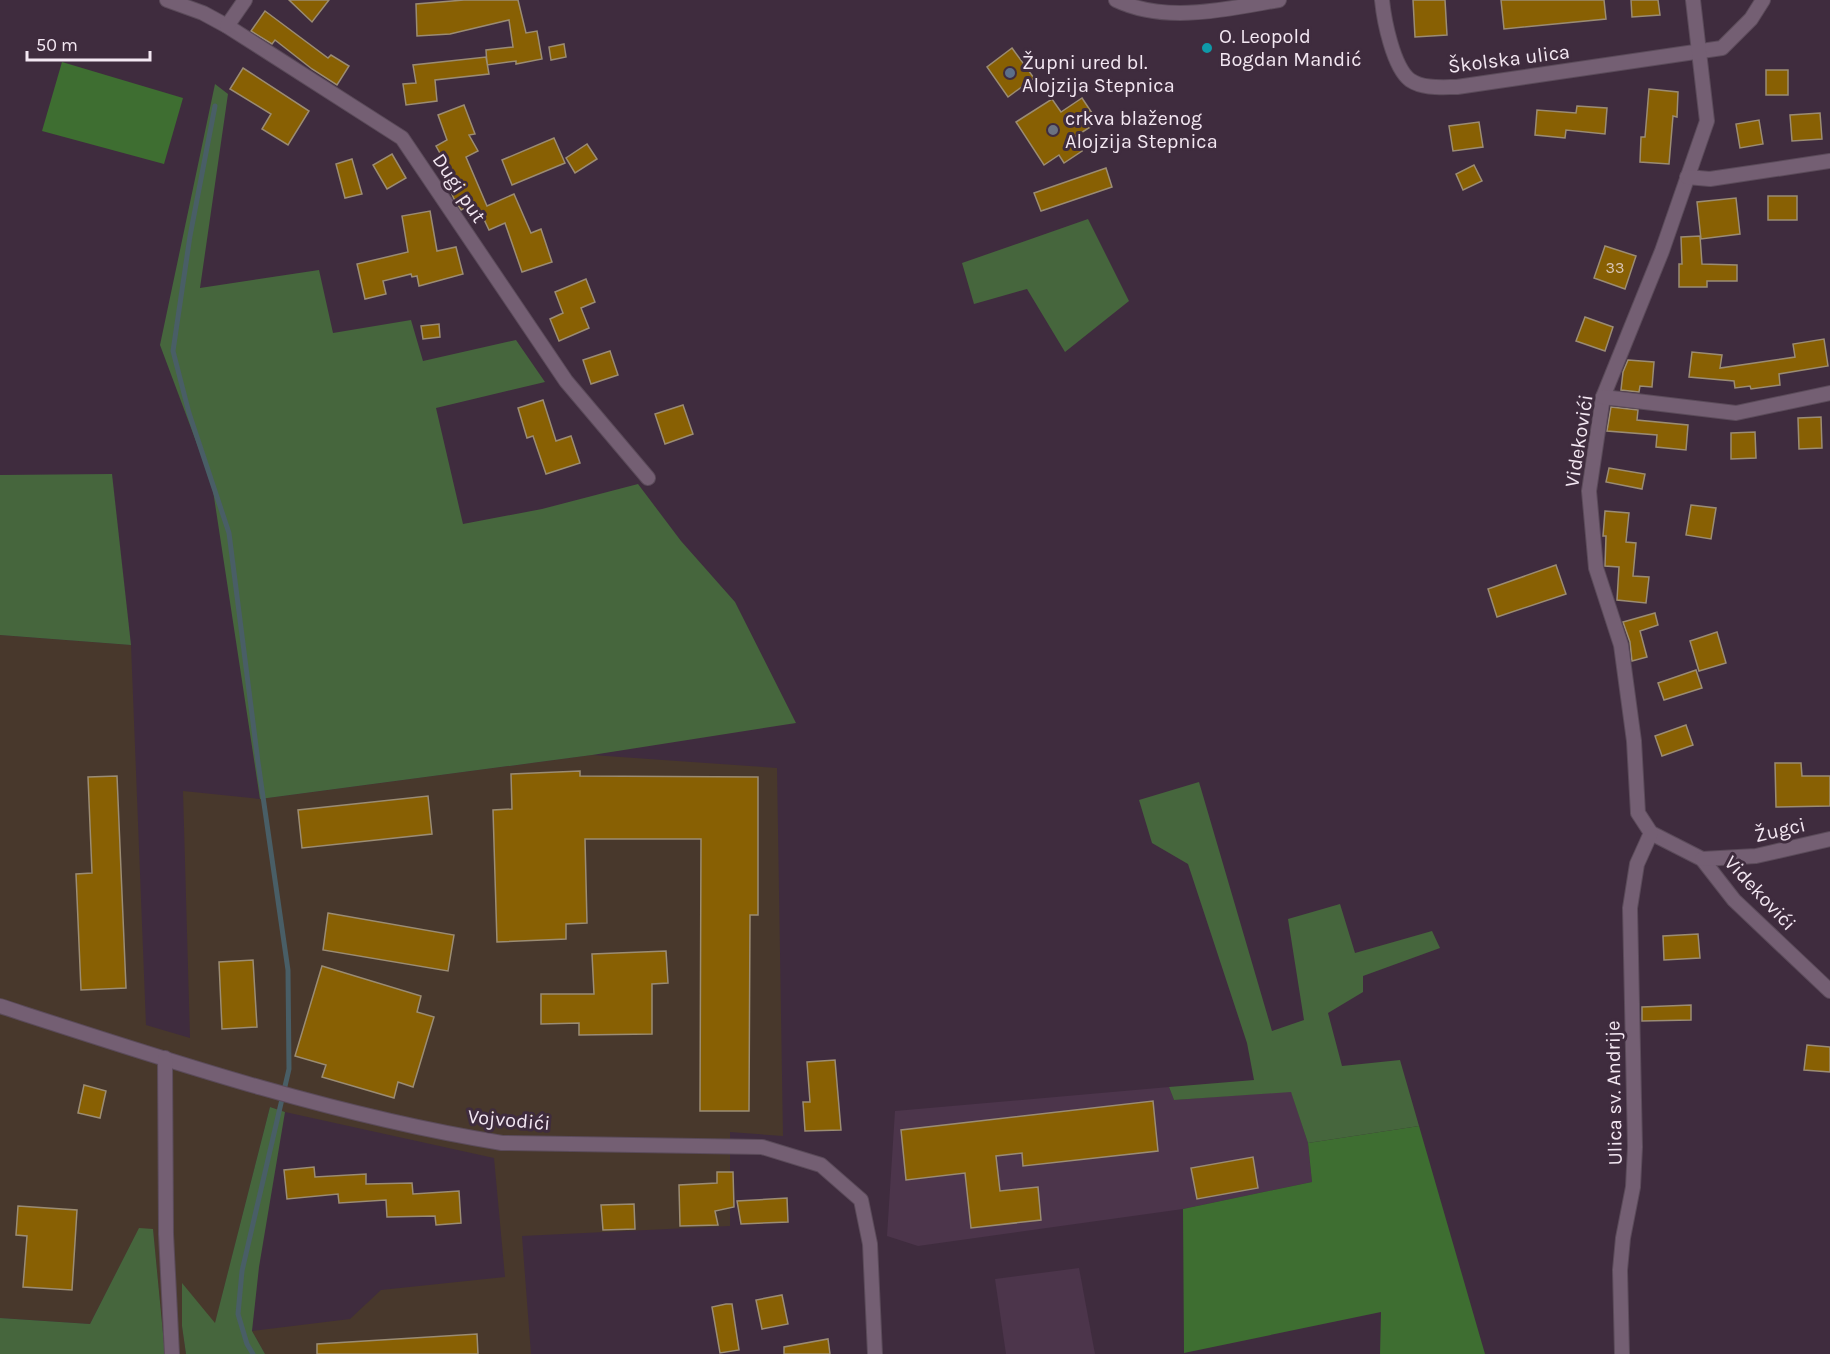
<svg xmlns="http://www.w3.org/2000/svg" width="1830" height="1354" font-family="Karla,sans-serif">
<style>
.built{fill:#4c354b}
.industrial{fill:#48382c}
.green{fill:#46663d}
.forest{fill:#3e6e31}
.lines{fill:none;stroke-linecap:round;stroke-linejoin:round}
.stream{stroke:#495e66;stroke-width:5}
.building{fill:#886003;stroke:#9b8c73;stroke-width:1.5}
.minor-casing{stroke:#5b4b5a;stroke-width:16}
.minor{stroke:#745f73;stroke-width:14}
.culture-dot{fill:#0f9aa8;stroke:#3f2c3e;stroke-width:2}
.service-dot{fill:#5c6f8a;stroke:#3f2c3e;stroke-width:2}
.worship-dot{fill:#6b7280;stroke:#3f2c3e;stroke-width:2}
.labels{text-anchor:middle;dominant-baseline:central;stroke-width:6;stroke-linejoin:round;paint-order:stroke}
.number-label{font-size:16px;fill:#d8c5b6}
.poi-label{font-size:20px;fill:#f3e7f2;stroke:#3f2c3e;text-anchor:start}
.street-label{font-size:20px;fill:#f3e7f2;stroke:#3f2c3e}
</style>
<rect width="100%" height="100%" fill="#3f2c3e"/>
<!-- built -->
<g class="built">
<path d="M1169,1087l5,13 117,-9 17,52 4,39 -129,27 -265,37 -31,-10 8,-125z"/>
<path d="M1079,1268l16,86h-89l-11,-75z"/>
</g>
<!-- industrial -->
<path class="industrial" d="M0,635l131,10 15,380 44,13 -7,-247 77,8 332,-44 185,13 6,368 -53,-4v94l-208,10 9,118h-266l-13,-23 98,-12 31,-29 124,-13 -11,-119 -209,-46 -15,-5 -55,217 -33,-40v41l4,29h-21l-12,-124 -14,-1 -49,95 -90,-6z"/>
<!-- green -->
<g class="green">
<path d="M215,84l13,10 -28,194 119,-18 14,63 78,-13 12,41 93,-21 29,42 -109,26 27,116 79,-15 96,-25 43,57 54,61 61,121 -204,32 -332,44 -48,-315 -52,-139z"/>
<path d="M1088,219l41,82 -64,51 -38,-63 -53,15 -12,-41z"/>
<path d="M112,474l19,171 -131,-10v-160z"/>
<path d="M1199,782l73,249 32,-11 -16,-101 52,-15 15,49 77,-22 8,17 -77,28v16l-35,21 14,53 58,-6 19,66 -111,17 -17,-51 -117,8 -5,-13 85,-7 -7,-37 -59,-179 -36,-21 -13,-43z"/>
<path d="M270,1107l15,5 -26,155 -7,64 13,23h-79l-4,-28v-43l33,40z"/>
<path d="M139,1228l14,1 12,125h-165v-36l90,6z"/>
</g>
<!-- forest -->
<g class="forest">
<path d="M62,62l121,36 -19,66 -122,-33z"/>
<path d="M1419,1126l66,228h-105l1,-42 -197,41 -1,-144 129,-27 -4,-39z"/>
</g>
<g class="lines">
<!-- stream -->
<path class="stream" d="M215,106l-25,130 -17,115 16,62 40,120 29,229 30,208 1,99 -47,202 -4,43 9,30 6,10"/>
</g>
<!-- building -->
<g class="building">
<path d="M289,0h40l-17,22z"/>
<path d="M464,0h54l8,33 11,-2 5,28 -26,5v-3l-29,4 -1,-15 27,-3 -4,-27 -59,14 -33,2 -1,-32z"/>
<path d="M1413,0h32l2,35 -32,2z"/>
<path d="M1501,0h103l2,19 -102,10z"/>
<path d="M1631,0h27l2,15 -28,2z"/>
<path d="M265,11l63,47 3,-3 18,11 -12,19 -25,-16 -37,-29 -3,4 -21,-13z"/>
<path d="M564,44l2,13 -15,3 -2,-13z"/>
<path d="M1012,48l22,30 -26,19 -21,-30z"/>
<path d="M486,57l3,17 -54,6 2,21 -31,4 -3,-21 13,-1 -3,-18z"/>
<path d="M243,68l66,43 -21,34 -26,-16 9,-15 -41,-25z"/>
<rect x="1766" y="70" width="22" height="25"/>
<path d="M1649,89l29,3 -1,25 -4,-1 -4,48 -29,-2 1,-25h4z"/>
<path d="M1082,98l16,24 -25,16 9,13 -18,12 -5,-8 -15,10 -28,-43 36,-23 9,13z"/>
<path d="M464,105l11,29 -6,1 9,16 -12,6 21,49 27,-12 17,39 10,-4 11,33 -30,10 -17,-49 -16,7 -8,-17 -12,5 -4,-10 -4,2 -7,-11 -6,-14 8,-3 -20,-36 11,-6 -9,-25z"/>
<path d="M1577,106l30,2 -2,26 -39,-4 -1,8 -30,-3 2,-25 39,3z"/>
<path d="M1820,113l2,26 -30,2 -2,-26z"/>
<path d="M1759,120l4,24 -23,4 -4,-24z"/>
<path d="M1479,122l4,25 -30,4 -4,-25z"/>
<path d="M554,138l11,25 -53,22 -10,-25z"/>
<path d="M587,144l10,15 -22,14 -9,-15z"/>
<path d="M392,154l14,24 -19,11 -14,-24z"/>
<path d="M352,159l10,35 -17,4 -9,-34z"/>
<path d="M1474,165l8,16 -19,9 -7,-16z"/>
<path d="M1106,168l6,19 -71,24 -7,-18z"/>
<rect x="1768" y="196" width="29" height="24"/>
<path d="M1736,198l4,36 -39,5 -4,-37z"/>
<path d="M430,211l7,40 19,-4 7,27 -44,12 -2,-10 -5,1 -1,-3 -28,7 3,13 -21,5 -8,-35 51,-12 -6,-36z"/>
<path d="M1700,236l2,28 35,1v16h-30v6h-28v-23h3l-1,-27z"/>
<path d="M1605,246l31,10 -11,33 -31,-11z"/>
<path d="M586,279l9,23 -14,6 8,20 -30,13 -9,-22 13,-6 -8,-21z"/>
<path d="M1585,317l28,10 -8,24 -29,-10z"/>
<path d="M439,324l1,13 -17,2 -2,-13z"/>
<path d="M1824,339l4,27 -49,8 1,11 -29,4 -1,-3 -15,2 -1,-7 -45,-4 3,-25 30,3 -2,13 75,-11 -2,-13z"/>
<path d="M610,351l8,24 -27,9 -8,-24z"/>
<path d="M1628,360l26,2 -2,25 -12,-1 -1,6 -18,-2 2,-18z"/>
<path d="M543,400l13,41 15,-5 9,27 -34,11 -13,-38 -6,2 -9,-30z"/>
<path d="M683,405l10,29 -28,10 -10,-30z"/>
<path d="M1611,407l27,3 -1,10 51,5 -2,25 -30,-3 1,-12 -50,-4z"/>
<path d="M1821,417l1,31 -23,1 -1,-31z"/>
<path d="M1755,432l1,26 -25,1v-26z"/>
<path d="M1609,468l36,6 -3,15 -36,-7z"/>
<path d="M1691,505l25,3 -5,31 -25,-4z"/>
<path d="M1605,511l24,2 -3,29 10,1 -3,33 16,1 -3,26 -29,-3 2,-33 -14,-1 1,-30h-3z"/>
<path d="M1556,565l10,29 -69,23 -9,-28z"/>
<path d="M1655,613l3,12 -18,6 7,26 -15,4 -2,-19 -7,-20z"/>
<path d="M1717,632l9,31 -27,8 -9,-30z"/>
<path d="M1696,670l6,18 -38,12 -6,-17z"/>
<path d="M1686,725l7,20 -31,11 -7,-20z"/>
<path d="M1775,763h26l1,13h28v30l-54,1z"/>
<path d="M580,771v5l178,1v138h-8l-1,196h-49l1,-272h-116l2,84 -21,1v15l-69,3 -4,-132 19,-1 -1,-35z"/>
<path d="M117,776l9,212 -45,2 -5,-116 16,-1 -4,-96z"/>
<path d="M428,796l4,38 -130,14 -4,-38z"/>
<path d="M328,913l126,22 -6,36 -125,-21z"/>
<path d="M1698,934l2,24 -36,2 -1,-24z"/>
<path d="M666,951l2,32 -16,1v50l-73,1v-12l-38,1v-30h53l-2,-40z"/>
<path d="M253,960l4,67 -35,2 -3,-67z"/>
<path d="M322,966l99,30 -4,16 17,5 -21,70 -15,-5 -4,16 -72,-21 4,-12 -31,-9z"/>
<path d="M1691,1005v15l-49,1v-14z"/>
<path d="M1807,1045l23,2v25l-26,-2z"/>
<path d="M835,1060l6,70 -36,1 -2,-29h7l-3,-40z"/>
<path d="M84,1085l22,6 -6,27 -22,-5z"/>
<path d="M1153,1101l5,50 -135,15 -1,-13 -26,3 4,35 38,-4 3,33 -70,8 -6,-55 -59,7 -5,-50z"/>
<path d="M1253,1157l5,31 -61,11 -6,-31z"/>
<path d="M314,1167l1,10 51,-3v10l46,-1 1,11 46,-3 2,32 -25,2 -1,-9 -48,1 -1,-17 -47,3 -1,-9 -51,5 -3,-29z"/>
<path d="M717,1172h16l1,35 -19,4 3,14 -38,1 -1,-41 38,-2z"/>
<path d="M787,1198l1,24 -47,2 -4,-23z"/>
<path d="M634,1204l1,25 -32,1 -2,-25z"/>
<path d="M18,1206l59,4 -5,80 -49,-3 4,-51 -11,-1z"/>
<path d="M782,1295l6,29 -26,5 -6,-29z"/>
<path d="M726,1304h6l7,46 -19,3 -8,-46z"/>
<path d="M477,1334l1,20h-161v-10z"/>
<path d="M828,1339l2,15h-46v-7z"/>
</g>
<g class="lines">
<!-- minor casing -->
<g class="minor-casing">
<g id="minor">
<path d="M167,0l36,13 24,13 175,112 164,243 82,97"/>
<path d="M1116,0c50,24 111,9 163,0"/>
<path d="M1382,0c2,20 11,67 28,80 13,9 32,7 47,7l265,-39 29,-29 12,-19"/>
<path d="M1693,0l14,121 -45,130 -59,146 -14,94 7,77 25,77 13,96 4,72 13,20 51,26 32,41 96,91"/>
<path d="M227,26l18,-26"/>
<path d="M1687,177l23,2 120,-18"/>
<path d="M1603,397l133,16 94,-20"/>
<path d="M1702,859l54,-3 74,-17"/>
<path d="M0,1006c163,53 334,110 502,137l260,4 59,18 40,35 9,44 5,110"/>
<path d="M165,1058l1,176 6,120"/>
<path d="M1622,1354l-2,-84 3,-32 10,-51 2,-40 -5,-239 7,-44 14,-31"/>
</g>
</g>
<!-- minor -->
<use href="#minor" class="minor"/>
</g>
<!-- markers -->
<circle class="culture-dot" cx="1207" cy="48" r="6"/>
<circle class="service-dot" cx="1010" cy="73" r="6"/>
<circle class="worship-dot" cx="1053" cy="130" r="6"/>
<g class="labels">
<!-- number labels -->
<g class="number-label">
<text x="1615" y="267">33</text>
</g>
<!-- poi labels -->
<g class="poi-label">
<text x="1219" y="36">O. Leopold<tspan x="1219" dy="23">Bogdan Mandić</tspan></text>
<text x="1022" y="62">Župni ured bl.<tspan x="1022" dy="23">Alojzija Stepnica</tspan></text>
<text x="1065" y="118">crkva blaženog<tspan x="1065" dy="23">Alojzija Stepnica</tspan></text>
</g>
<!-- street labels -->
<g class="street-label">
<text transform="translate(1509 59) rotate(-7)">Školska ulica</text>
<text transform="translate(459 188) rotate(56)">Dugi put</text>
<text transform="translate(1579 441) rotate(-81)">Videkovići</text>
<text transform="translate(1780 830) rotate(-13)">Žugci</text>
<text transform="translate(1760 893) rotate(47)">Videkovići</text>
<text transform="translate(1614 1093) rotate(-91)">Ulica sv. Andrije</text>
<text transform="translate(509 1120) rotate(5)">Vojvodići</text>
</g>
</g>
<!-- scale -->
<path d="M27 51v9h123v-9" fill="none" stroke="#f3e7f2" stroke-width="3"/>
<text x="36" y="51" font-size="18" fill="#f3e7f2" stroke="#3f2c3e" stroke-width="4.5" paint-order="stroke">50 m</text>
</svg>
